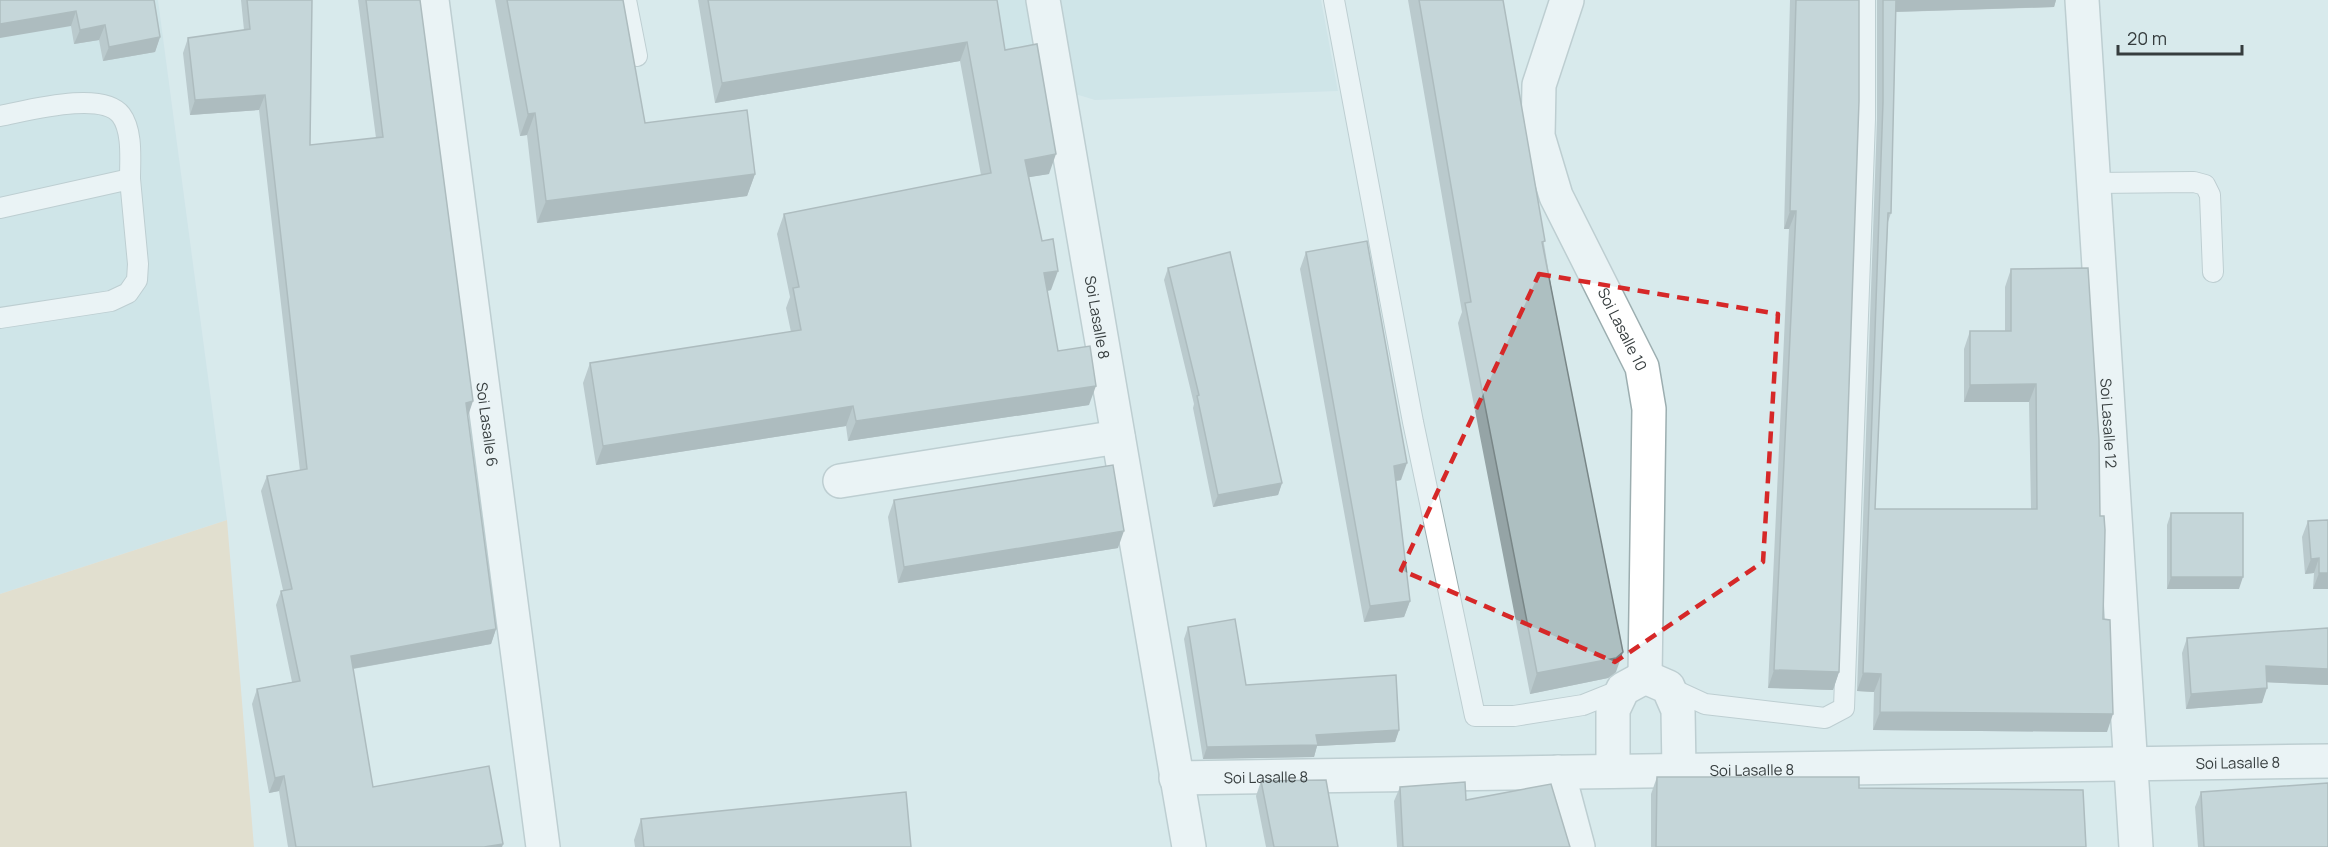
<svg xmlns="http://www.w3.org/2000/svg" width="2328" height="847" font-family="Manrope,sans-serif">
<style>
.built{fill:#c4dfe3}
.green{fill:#ecd2ac}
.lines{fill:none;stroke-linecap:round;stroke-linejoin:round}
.service-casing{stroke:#9caeb0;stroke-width:22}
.minor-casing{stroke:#9caeb0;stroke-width:36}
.service{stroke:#fff;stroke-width:20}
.minor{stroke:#fff;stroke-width:33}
.wall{fill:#95a4a6}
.shaded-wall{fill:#798687}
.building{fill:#adbfc1;stroke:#798687;stroke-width:1.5}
.marked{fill:none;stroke:#d62828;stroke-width:4.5;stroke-dasharray:12 8;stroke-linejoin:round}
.labels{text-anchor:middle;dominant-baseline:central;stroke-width:4.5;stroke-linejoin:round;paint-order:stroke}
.street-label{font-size:15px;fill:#363d3e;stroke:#d8eaec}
</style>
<rect width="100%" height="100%" fill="#d8eaec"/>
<!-- built -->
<g class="built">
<path d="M0,0h158l69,520 -227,74z"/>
<path d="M996,0h325l17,91 -243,9 -86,-26z"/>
</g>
<!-- green -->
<path class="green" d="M227,520l27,327h-254v-253z"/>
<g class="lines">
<!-- service casing -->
<g class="service-casing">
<g id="service">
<path d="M626,0l11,56"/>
<path d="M1334,0l79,422 62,294h39l69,-11 40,-16"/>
<path d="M0,116c27,-5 102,-26 121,-1 12,16 9,45 9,64l-130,29"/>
<path d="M2095,183l99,-1 11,3 5,10 3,77"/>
<path d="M0,318l111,-17 17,-8 9,-13 1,-16 -8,-85"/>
<path d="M1668,687l37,17 120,14 19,-10 21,-589v-119"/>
</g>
</g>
<!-- minor casing -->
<g class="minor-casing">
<g id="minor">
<path id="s1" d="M432,0l111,847"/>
<path id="s2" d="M1043,0l146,847"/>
<path id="s3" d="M1567,0l-28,85 -1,51 18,60 86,171 7,42 -4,268"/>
<path id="s4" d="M2082,0l54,847"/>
<path d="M840,481l278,-44"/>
<path d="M1645,677l23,10 10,23 1,60"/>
<path d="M1613,771v-61l10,-21 22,-12"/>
<path d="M1558,772l20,75"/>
<path id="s5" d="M1176,778l1152,-17"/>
</g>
</g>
<!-- service -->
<use href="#service" class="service"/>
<!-- minor -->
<use href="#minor" class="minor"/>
</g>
<!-- wall -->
<g class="wall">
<path d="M0,0h154l6,37 -5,15 -52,9 -4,-21 -25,4 -3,-18z"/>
<path d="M241,0h71l-2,145 66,-7 -18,-138h62l47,416 29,213 -5,15 -138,25 20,118 130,57 -1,3h-214l-9,-56 -10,2 -17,-89 5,-15 35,-7 -16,-77 5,-14 2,-1 -22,-99 6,-15 33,-5 -41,-361 -69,5 -7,-62 5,-15 56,-8z"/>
<path d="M495,0h128l22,123 110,51 -8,22 -210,27 -10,-88 -7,1z"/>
<path d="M698,0h299l8,50 44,124 -20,3 22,113 -4,1 11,60 31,54 -241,36 -2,-15 -250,39 -13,-82 7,-20 201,-31 -5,-24 4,-11 -13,-63 7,-20 197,-39 -21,-114 -245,42z"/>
<path d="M1408,0h95l113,672 -8,6 -78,16 -72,-371 4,-11z"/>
<path d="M1790,0h69l-20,672 -6,18 -65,-2 21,-459h-5z"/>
<path d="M1877,0h179l-2,7 -158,5 -5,201 -3,9 -13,287h156l-2,-107h-65v-53l6,-18h35v-44l6,-18 89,247 7,216 -234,-2 1,-38 -17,-1 20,-572z"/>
<path d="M1306,252l95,228 -5,1 14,120 -6,16 -40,5 -64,-353z"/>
<path d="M1168,268l114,215 -4,12 -65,12 -20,-99 1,-4 -30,-124z"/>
<path d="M894,500l224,48 -220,35 -10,-66z"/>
<path d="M2171,513l68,76h-72v-64z"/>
<path d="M2308,521l20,68h-15l1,-16 -9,1 -3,-37z"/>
<path d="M1188,627l58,58 153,45 -4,12 -78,4 -3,11 -111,2 -19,-120z"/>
<path d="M2328,628v57l-61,-3 -5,21 -76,6 -4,-56 5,-15z"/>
<path d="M1657,777l429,70h-435v-53z"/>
<path d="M1261,781l77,66h-72l-10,-51z"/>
<path d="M1400,787l66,13 104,47h-173l-3,-46z"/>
<path d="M2201,792l127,55h-130l-3,-40z"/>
<path d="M641,819l270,28h-276l-1,-7z"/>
</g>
<!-- shaded-wall -->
<g class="shaded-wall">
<path d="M1894,0h162l-2,7 -164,5z"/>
<path d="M76,11l-5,15 -71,12v-14z"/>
<path d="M105,25l-6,15 -25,4 6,-14z"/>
<path d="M160,37l-5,15 -52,9 6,-14z"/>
<path d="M967,42l-7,19 -245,42 7,-20z"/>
<path d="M265,95l-6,15 -69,5 5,-15z"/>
<path d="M535,113l-8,22 -7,1 8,-22z"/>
<path d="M1056,154l-7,20 -31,5 7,-19z"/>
<path d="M755,174l-8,22 -210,27 9,-22z"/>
<path d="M1790,211h6l-7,18h-5z"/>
<path d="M1058,271l-7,19 -14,3 7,-20z"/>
<path d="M2036,384l-7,18h-65l6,-17z"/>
<path d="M1096,386l-7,19 -241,36 8,-20z"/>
<path d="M473,401l-5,15 -2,-13z"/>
<path d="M853,406l-7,20 -250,39 7,-19z"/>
<path d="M1407,463l-6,17 -13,2 6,-16z"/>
<path d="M1282,483l-4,12 -65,12 5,-12z"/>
<path d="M1124,531l-6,17 -220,35 6,-16z"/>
<path d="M2319,558l-5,15 -9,1 6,-15z"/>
<path d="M2319,573h9v16h-15z"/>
<path d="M2171,577h72l-4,12h-72z"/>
<path d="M1410,601l-6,16 -40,5 6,-16z"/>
<path d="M496,629l-5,15 -146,26 6,-14z"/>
<path d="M1623,652l-7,20 -8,6 -78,16 7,-21z"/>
<path d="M2266,666l62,3v16l-68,-3z"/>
<path d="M1774,670l65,2 -6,18 -65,-2z"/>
<path d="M1863,673l18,1 -7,18 -17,-1z"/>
<path d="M2267,688l-5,15 -76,6 5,-15z"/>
<path d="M1880,712l233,2 -6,18 -234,-2z"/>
<path d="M1399,730l-4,12 -78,4 -3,11 -111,2 4,-12 109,-12z"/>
<path d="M284,776l-5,15 -10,2 6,-15z"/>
<path d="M503,844l-1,3h-18z"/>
</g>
<!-- building -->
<g class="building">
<path d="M0,0h154l6,37 -51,10 -4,-22 -25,5 -4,-19 -76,13z"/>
<path d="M247,0h65l-2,145 73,-8 -17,-137h54l53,401 -7,2 30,226 -145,27 22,131 116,-21 14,78 -19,3h-188l-12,-71 -9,2 -18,-89 43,-8 -19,-90 11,-2 -25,-113 40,-7 -42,-374 -70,5 -7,-62 62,-9z"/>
<path d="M507,0h116l22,123 102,-13 8,64 -209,27 -11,-88 -7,1z"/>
<path d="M708,0h289l8,50 32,-6 19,110 -31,6 17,81 11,-2 5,32 -14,2 14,78 32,-5 6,40 -240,35 -3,-15 -250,40 -13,-83 211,-33 -8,-42 6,-1 -15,-73 207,-41 -24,-131 -245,41z"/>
<path d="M1419,0h84l42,241 -3,1 81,410 -7,6 -79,15 -72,-370 6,-1z"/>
<path d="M1796,0h63v101l-20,571 -65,-2 22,-459h-6z"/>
<path d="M1883,0h13l-5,213h-3l-13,296h162l-1,-125 -66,1v-54h41v-62l77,-1 11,172 1,76h4l1,14 -2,89 7,1 3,94 -233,-2 1,-38 -18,-1 20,-571z"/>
<path d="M1367,241l40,222 -13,3 16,135 -40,5 -64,-354z"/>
<path d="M1230,252l52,231 -64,12 -21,-99 2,-1 -31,-127z"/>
<path d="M1113,465l11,66 -220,36 -10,-67z"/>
<rect x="2171" y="513" width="72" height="64"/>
<path d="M2328,520v53h-9v-15l-8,1 -3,-38z"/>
<path d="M1235,619l11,66 150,-10 3,55 -83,5 2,10 -111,2 -19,-120z"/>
<path d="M2328,628v41l-62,-3 1,22 -76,6 -4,-56z"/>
<path d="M1657,777h202v11l224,2 3,57h-430z"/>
<path d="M1326,780l12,67h-64l-13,-66z"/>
<path d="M1465,782l1,18 85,-16 19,63h-167l-3,-60z"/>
<path d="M2328,783v64h-124l-3,-55z"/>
<path d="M906,792l5,55h-267l-3,-28z"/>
</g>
<!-- marked area -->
<path d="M0 0H2328V847H0ZM1539,274l239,40 -15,248 -148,100 -214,-92z" fill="#d8eaec" fill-opacity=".55" fill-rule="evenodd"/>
<path class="marked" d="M1539,274l239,40 -15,248 -148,100 -214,-92z"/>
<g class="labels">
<!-- street labels -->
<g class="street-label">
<text stroke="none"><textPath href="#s2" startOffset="322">Soi Lasalle 8</textPath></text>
<text stroke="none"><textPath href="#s3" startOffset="352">Soi Lasalle 10</textPath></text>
<text stroke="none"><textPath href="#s4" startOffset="424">Soi Lasalle 12</textPath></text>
<text stroke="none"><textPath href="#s1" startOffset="428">Soi Lasalle 6</textPath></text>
<text stroke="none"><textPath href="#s5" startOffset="1062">Soi Lasalle 8</textPath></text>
<text stroke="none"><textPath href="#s5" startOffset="576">Soi Lasalle 8</textPath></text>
<text stroke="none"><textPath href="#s5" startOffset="90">Soi Lasalle 8</textPath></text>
</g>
</g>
<!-- scale -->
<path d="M2118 45v9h124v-9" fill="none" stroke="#363d3e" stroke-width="3"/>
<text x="2127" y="45" font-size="18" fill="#363d3e" stroke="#d8eaec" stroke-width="4.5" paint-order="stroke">20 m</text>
</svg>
